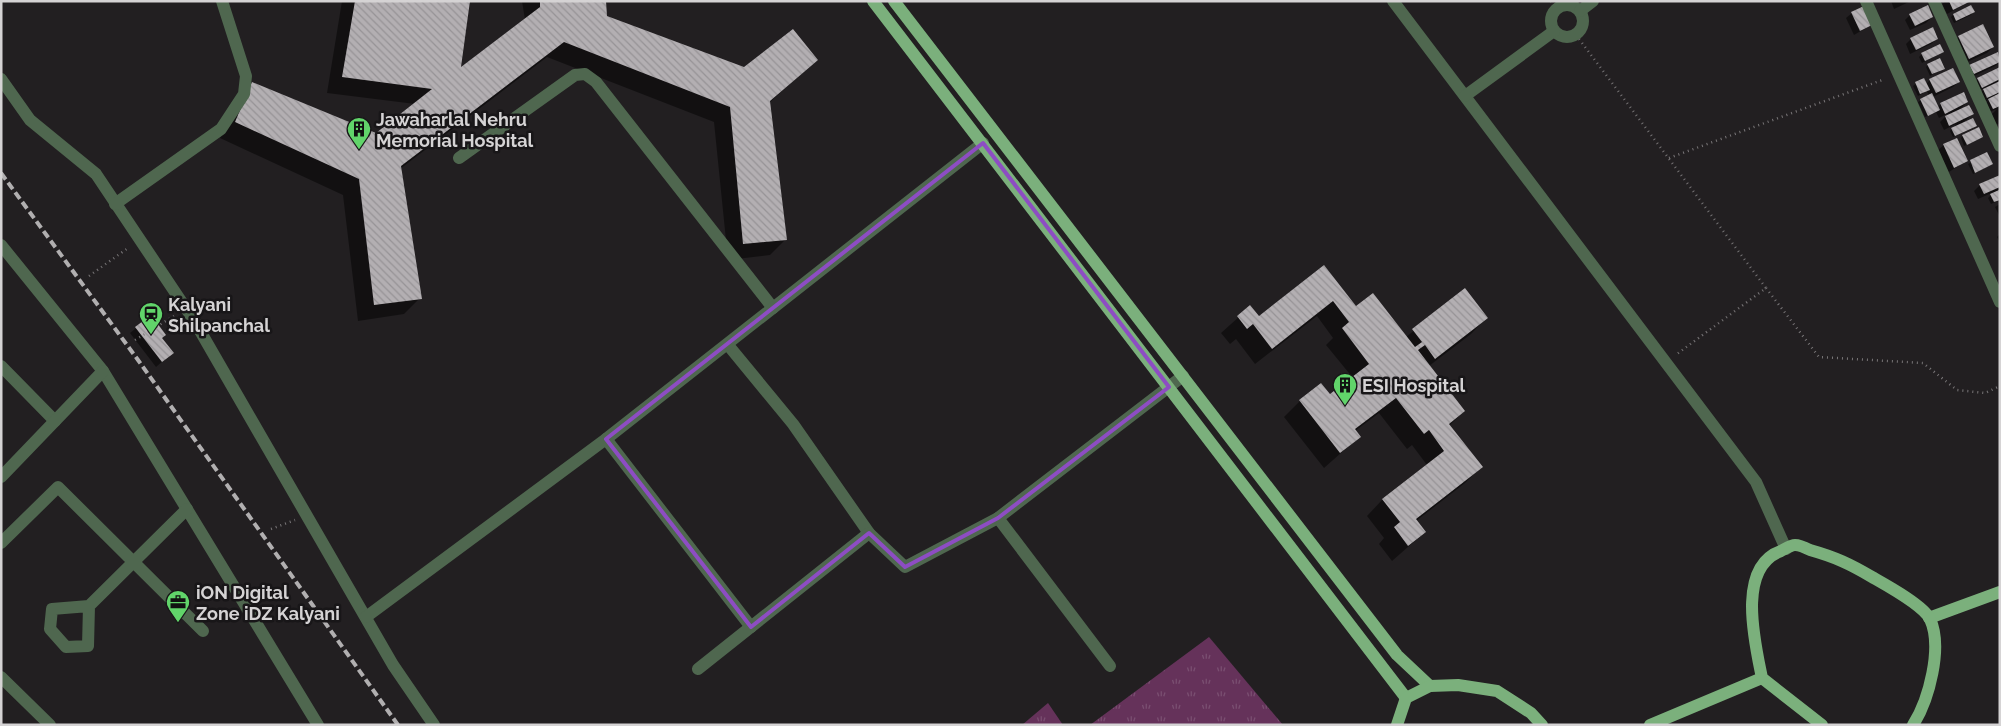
<svg xmlns="http://www.w3.org/2000/svg" width="2001" height="726" font-family="Raleway,sans-serif">
<style>
.park{fill:url(#park-tufts)}
.shadow{fill:#0007}
.building{fill:url(#building-back-hatch)}
.lines{fill:none;stroke-linecap:round;stroke-linejoin:round}
.path{stroke:#797678;stroke-width:2.5;stroke-dasharray:1 4;stroke-linecap:butt}
.minor{stroke:#4f674f;stroke-width:12}
.major{stroke:#7bb07c;stroke-width:12}
.rail{stroke:#b1afb0;stroke-width:4;stroke-dasharray:8 4;stroke-linecap:butt}
.marked{fill:none;stroke:#8d4dc3;stroke-width:4;stroke-linejoin:round}
.labels{text-anchor:middle;dominant-baseline:central;stroke-width:5;stroke-linejoin:round;paint-order:stroke}
.poi-label{font-size:18px;font-weight:bold;fill:#d5d3d4;stroke:#181618;text-anchor:start}
</style>
<defs>
<pattern id="park-tufts" width="24" height="20" patternUnits="userSpaceOnUse" patternTransform="scale(1.25)"><rect width="24" height="20" fill="#65325a"/><path d="M3 7l-1-3M5 7V3M7 7l1-3M15 17l-1-3M17 17v-4M19 17l1-3" fill="none" stroke="#7a4f71"/></pattern>
<pattern id="building-back-hatch" width="6" height="6" patternUnits="userSpaceOnUse" patternTransform="scale(1.25)"><rect width="6" height="6" fill="#b3afb2"/><path d="M-1 5l2 2M0 0l6 6M5-1l2 2" fill="none" stroke="#969396"/></pattern>
</defs>
<rect width="100%" height="100%" fill="#221f21"/>
<!-- park -->
<g class="park">
<path d="M1209,637l74,88h-193z"/>
<path d="M1048,703l15,22h-41z"/>
</g>
<!-- shadow -->
<g class="shadow">
<path d="M342,1h127l-10,69 66,-50 -3,-19h83l1,16 138,51 72,-8 -47,43 17,136 -16,16 -42,5 -14,-138 -167,-65 -147,112 20,129 -16,16 -46,7 -15,-126 -123,-57 16,-39 140,36 39,-31 -88,-11z"/>
<path d="M1891,1h20l-17,8z"/>
<path d="M1946,1h25l-24,13 -5,-10z"/>
<path d="M1971,7l2,5 -2,3 -17,8 -3,-6 2,-2z"/>
<path d="M1852,13l19,12 -17,10 -8,-17z"/>
<path d="M1910,15l22,2 -6,6 -16,7 -5,-10z"/>
<path d="M1959,37l34,10 -6,6 -24,11 -10,-22z"/>
<path d="M1911,39h26l-6,5 -21,10 -4,-10z"/>
<path d="M1942,52l-20,11 -3,-6 3,-3z"/>
<path d="M1997,54l3,8 -5,4 -27,13z"/>
<path d="M1928,65l15,3 -13,8 -4,-9z"/>
<path d="M2000,69v54l-6,3 -5,-9 8,-8 -10,4 -4,-8 6,-5 -7,3 -4,-8 7,-7 -9,4 -3,-8 5,-5z"/>
<path d="M1923,79l3,5 4,-4 29,2 -6,5 -20,10 5,10 3,-3 26,-2 -9,9 14,3 -9,9 10,5 -20,9 -3,-6 6,-7 -12,6 -4,-8 9,-9 -10,5 -3,-6 -11,5 -7,-15 11,-6 -2,-5 -9,5 -5,-10z"/>
<path d="M1963,136h19l-18,10 -3,-8z"/>
<path d="M1944,145l22,16 -17,11 -11,-22z"/>
<path d="M1987,154l5,10 -19,10 -5,-10z"/>
<path d="M2000,176v13l-2,1 2,10 -9,4 -3,-6 6,-6 -16,7 -4,-8 6,-6z"/>
<path d="M2000,204v10l-1,1 -4,-8z"/>
<path d="M2000,234v9l-3,-6z"/>
<path d="M1324,267l32,40 50,30 59,-47 21,28 -15,16 -42,32 35,45 -15,15 32,41 -16,16 -49,38 9,11 -33,29 -13,-17 5,-6 -17,-22 15,-16 45,-35 -15,-20 -5,4 -28,-36 -24,18 4,6 -35,31 -40,-51 16,-16 30,-5 23,-18 -27,-33 7,-7 -16,-22 -62,48 -19,-25 -6,5 -9,-11 29,-26 8,10z"/>
<path d="M150,317l11,21 11,15 -16,14 -26,-34z"/>
</g>
<!-- building -->
<g class="building">
<path d="M355,1h115l-9,66 79,-60v-6h66l1,15 137,51 49,-38 25,31 -48,41 17,139 -44,4 -13,-137 -166,-65 -163,124 21,133 -48,6 -15,-126 -124,-57 17,-40 124,51 56,-44 -90,-12z"/>
<path d="M1949,1h22l-18,9z"/>
<path d="M1928,5l5,12 -18,9 -6,-12z"/>
<path d="M1971,5l4,7 -19,9 -3,-7z"/>
<path d="M1864,6l8,19 -12,6 -9,-19z"/>
<path d="M1983,24l11,23 -25,12 -11,-23z"/>
<path d="M1933,27l5,12 -22,11 -6,-12z"/>
<path d="M1940,44l4,8 -19,9 -4,-8z"/>
<path d="M1998,52l2,10 -26,12 -5,-9z"/>
<path d="M1940,58l5,11 -13,5 -5,-10z"/>
<path d="M2000,67v12l-18,9 -5,-10z"/>
<path d="M1953,68l7,14 -24,11 -7,-14z"/>
<path d="M1924,78l6,12 -10,4 -5,-12z"/>
<path d="M2000,81v11l-13,6 -4,-9z"/>
<path d="M1964,92l4,10 -23,12 -5,-11z"/>
<path d="M1932,93l8,17 -12,6 -8,-17z"/>
<path d="M2000,93v13l-7,3 -5,-10z"/>
<path d="M1969,105l5,9 -25,12 -4,-10z"/>
<path d="M1973,118l4,8 -22,10 -4,-8z"/>
<path d="M1979,127l4,10 -16,8 -5,-10z"/>
<path d="M1957,138l11,23 -14,7 -11,-24z"/>
<path d="M1987,152l6,12 -18,9 -5,-13z"/>
<path d="M2000,175v12l-16,7 -5,-10z"/>
<path d="M1999,190l1,10 -6,2 -4,-8z"/>
<path d="M1324,265l32,41 17,-13 42,54 7,-5 -10,-13 53,-41 23,30 -53,41 -10,-14 -7,5 47,61 -16,13 34,43 -67,52 10,13 -18,14 -14,-19 6,-5 -18,-23 62,-48 -15,-21 -5,4 -28,-36 -41,31 6,8 -21,16 -41,-53 22,-17 9,11 39,-30 -27,-36 7,-6 -16,-21 -61,48 -19,-25 -6,5 -10,-13 13,-11 9,11z"/>
<path d="M151,315l15,20 -4,3 12,15 -12,9 -27,-35z"/>
</g>
<g class="lines">
<!-- path -->
<g class="path">
<path d="M1551,1l5,7"/>
<path d="M1576,35l190,253 -89,66"/>
<path d="M1669,158l216,-79"/>
<path d="M89,276l39,-28"/>
<path d="M1766,288l53,69 104,6 34,27 28,3 15,-7"/>
<path d="M135,340l39,-24"/>
<path d="M271,529l24,-9"/>
</g>
<!-- minor -->
<g class="minor">
<path d="M1393,1l363,481 30,67"/>
<path d="M1866,1l134,301"/>
<path d="M1934,1l66,145"/>
<circle cx="1567" cy="21" r="16"/>
<path d="M1580,11l13,-10"/>
<path d="M1,79l29,41 66,54 99,148 198,343 41,60"/>
<path d="M1465,96l89,-65"/>
<path d="M459,158l116,-83 10,-1 11,8 177,226"/>
<path d="M115,204l106,-75 23,-35 2,-18 -24,-75"/>
<path d="M1,245l102,126 215,354"/>
<path d="M728,345l65,79 76,109 36,34 93,-49 185,-142"/>
<path d="M1,366l54,55"/>
<path d="M606,439l145,188"/>
<path d="M1,477l102,-106"/>
<path d="M998,518l112,148"/>
<path d="M1,543l57,-56 145,144"/>
<path d="M89,606l-37,3 -2,20 16,18 22,-1 1,-40 98,-97"/>
<path d="M366,617l240,-178 377,-296"/>
<path d="M698,669l171,-136"/>
<path d="M1,677l49,48"/>
</g>
<!-- major -->
<g class="major">
<path d="M873,1l533,697"/>
<path d="M894,1l503,654 33,31"/>
<path d="M1929,618l71,-26"/>
<path d="M1397,725l9,-27 24,-12 28,-1 39,6 34,22 11,12"/>
<path d="M1650,725l112,-47"/>
<path d="M1822,725l-60,-47c-7,-35 -26,-111 19,-127 4,-2 10,-6 14,-6 4,0 11,3 15,5 25,7 40,14 62,27 14,8 51,28 58,42 13,28 -1,81 -17,106"/>
</g>
<!-- rail -->
<path class="rail" d="M1,173l137,187 260,365"/>
</g>
<!-- marked area -->
<path class="marked" d="M983,143l186,244 -171,131 -93,49 -36,-34 -118,94 -145,-188z"/>
<!-- icons -->
<defs>
<g id="building-pin" transform="scale(1.25)"><path d="M0 17L-7.5 6A9.5 9.5 0 1 1 7.5 6Z" fill="#61d46a" stroke="#181618"/><path d="M-4-6H4V6H1V3H-1V6H-4ZM-2.5-4.3h1.7v1.8h-1.7ZM.8-4.3h1.7v1.8H.8ZM-2.5-1h1.7V.8h-1.7ZM.8-1h1.7V.8H.8Z" fill="#111"/></g>
<g id="station-pin" transform="scale(1.25)"><path d="M0 17L-7.5 6A9.5 9.5 0 1 1 7.5 6Z" fill="#61d46a" stroke="#181618"/><path d="M-3-6H3Q5-6 5-4V2Q5 4 3 4L4.5 6H3L1.5 4h-3L-3 6H-4.5L-3 4Q-5 4-5 2V-4Q-5-6-3-6ZM-3.5-4v3h7v-3ZM-3.5 1v1.5H-2V1ZM2 1v1.5H3.5V1Z" fill="#111"/></g>
<g id="office-pin" transform="scale(1.25)"><path d="M0 17L-7.5 6A9.5 9.5 0 1 1 7.5 6Z" fill="#61d46a" stroke="#181618"/><path d="M-6-3h4V-5.5h4V-3h4V5H-6ZM-1-4.5V-3h2v-1.5ZM-6 0V1H6V0Z" fill="#111"/></g>
</defs>
<g fill-rule="evenodd">
<use href="#building-pin" x="359" y="129"/>
<use href="#station-pin" x="151" y="314"/>
<use href="#building-pin" x="1345" y="385"/>
<use href="#office-pin" x="178" y="602"/>
</g>
<g class="labels">
<!-- poi labels -->
<g class="poi-label">
<text x="376" y="119">Jawaharlal Nehru<tspan x="376" dy="21">Memorial Hospital</tspan></text>
<text x="168" y="304">Kalyani<tspan x="168" dy="21">Shilpanchal</tspan></text>
<text x="1362" y="385">ESI Hospital</text>
<text x="196" y="592">iON Digital<tspan x="196" dy="21">Zone iDZ Kalyani</tspan></text>
</g>
</g>
<!-- border -->
<rect width="2001" height="726" fill="none" stroke="#d5d3d4" stroke-width="5"/>
</svg>
